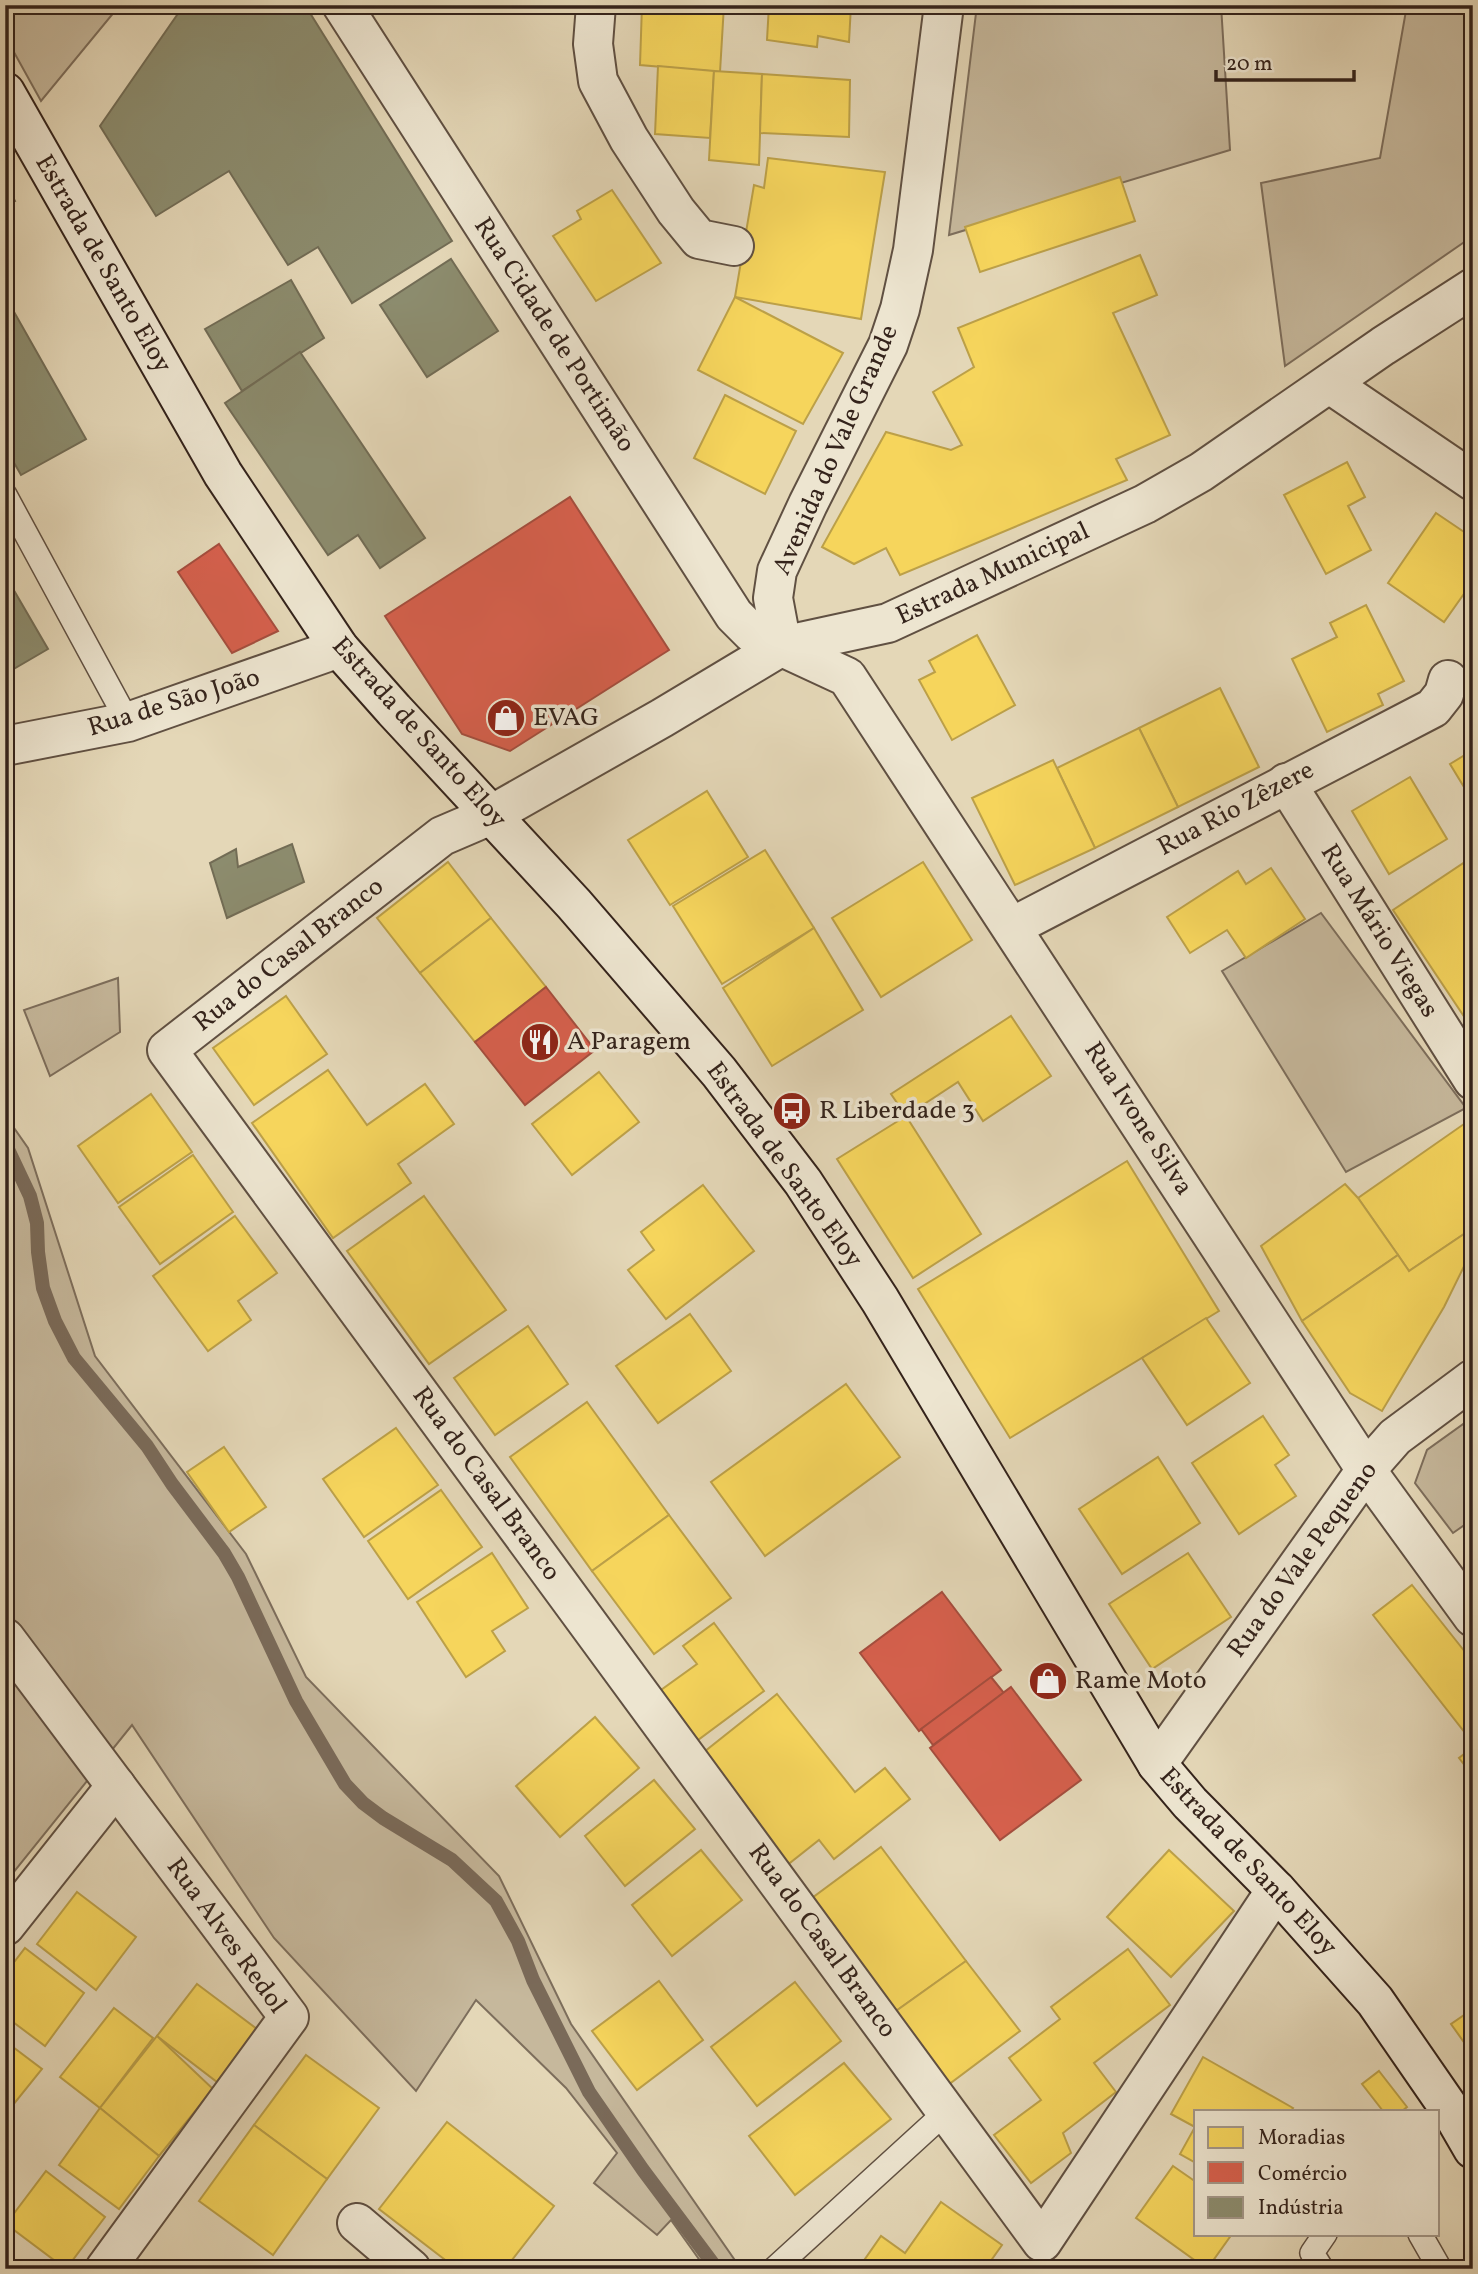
<svg xmlns="http://www.w3.org/2000/svg" width="1478" height="2274" font-family="Vollkorn,serif">
<style>
.green{fill:#c6b89c;stroke:#7d6e5c;stroke-width:2}
.homes{fill:#f6d55c;stroke:#bca048;stroke-width:2}
.shops{fill:#d6604d;stroke:#a54e3e;stroke-width:2}
.industry{fill:#8c8c6e;stroke:#726c55;stroke-width:2}
.lines{fill:none;stroke-linecap:round;stroke-linejoin:round}
.stream{stroke:#7a6a59;stroke-width:14}
.service-casing{stroke:#605042;stroke-width:26}
.minor-casing{stroke:#605042;stroke-width:42}
.secondary-casing{stroke:#34231b;stroke-width:42}
.service{stroke:#ede5d0;stroke-width:23}
.minor{stroke:#ede5d0;stroke-width:38}
.secondary{stroke:#ede5d0;stroke-width:38}
.labels{text-anchor:middle;dominant-baseline:central;stroke-width:7;stroke-linejoin:round;paint-order:stroke}
.street-label{font-size:26px;fill:#34231b;stroke:#ede5d0}
.poi-label{font-size:26px;fill:#34231b;stroke:#ede5d0;text-anchor:start}
</style>
<rect width="100%" height="100%" fill="#e4d7b7"/>
<filter id="stains"><feTurbulence type="fractalNoise" baseFrequency=".00286" numOctaves="4"/><feColorMatrix values="0 0 0 0 .2 0 0 0 0 .09 0 0 0 0 .02 0 0 0 .5 -.17"/></filter>
<radialGradient id="worn" r=".72"><stop offset=".6" stop-color="#630" stop-opacity="0"/><stop offset="1" stop-color="#630" stop-opacity=".3"/></radialGradient>
<!-- green -->
<g class="green">
<path d="M5,5h115l-79,96 -36,-65z"/>
<path d="M977,5h244l9,145 -281,85z"/>
<path d="M1407,5h66v231l-188,130 -24,-183 119,-25z"/>
<path d="M1321,913l145,195 -120,64 -124,-201z"/>
<path d="M118,978l2,54 -70,44 -26,-66z"/>
<path d="M5,1115l23,33 67,208 151,198 60,123 193,199 72,148 170,245h-35l-35,-49 -14,15 -63,-52 23,-30 -51,-65 -90,-88 -60,91 -142,-153 -142,-213 -127,158z"/>
<path d="M1473,1417v102l-20,14 -38,-50 12,-33z"/>
</g>
<!-- homes -->
<g class="homes">
<path d="M642,5h82l-4,67 -80,-7z"/>
<path d="M769,5h82l-2,37 -31,-6 -1,11 -50,-7z"/>
<path d="M658,66l56,5 -4,67 -55,-4z"/>
<path d="M714,71l48,3 -3,91 -50,-5z"/>
<path d="M762,74l88,6 -1,57 -89,-4z"/>
<path d="M768,158l117,14 -24,147 -126,-22 19,-112 10,3z"/>
<path d="M1120,177l15,44 -155,51 -15,-45z"/>
<path d="M612,190l49,73 -65,38 -43,-65 28,-17 -4,-8z"/>
<path d="M1140,255l17,40 -44,18 57,122 -54,24 11,21 -227,95 -14,-27 -32,16 -32,-17 64,-115 65,18 11,-5 -29,-53 41,-25 -16,-39z"/>
<path d="M735,297l108,56 -40,71 -105,-54z"/>
<path d="M725,395l71,36 -31,63 -71,-36z"/>
<path d="M1347,462l18,35 -17,9 23,44 -45,24 -42,-79z"/>
<path d="M1436,513l37,25v43l-29,41 -56,-39z"/>
<path d="M1366,605l38,76 -26,13 5,11 -56,27 -35,-73 45,-22 -7,-14z"/>
<path d="M977,635l38,70 -63,35 -33,-60 16,-8 -6,-11z"/>
<path d="M1220,688l39,79 -81,40 -39,-79z"/>
<path d="M1139,728l39,79 -83,41 -38,-80z"/>
<path d="M1473,750v52l-23,-38z"/>
<path d="M1053,760l42,88 -80,37 -43,-87z"/>
<path d="M1410,777l37,62 -58,35 -37,-63z"/>
<path d="M707,791l41,66 -78,48 -42,-65z"/>
<path d="M765,850l49,78 -92,56 -49,-78z"/>
<path d="M448,862l43,56 -71,55 -43,-55z"/>
<path d="M923,862l49,78 -91,57 -49,-79z"/>
<path d="M1465,862l8,12v143l-6,4 -74,-111z"/>
<path d="M1271,868l34,51 -59,39 -19,-28 -37,23 -23,-36 71,-46 8,13z"/>
<path d="M491,918l55,69 -71,55 -55,-69z"/>
<path d="M814,928l49,82 -91,56 -49,-78z"/>
<path d="M286,996l41,58 -73,51 -41,-57z"/>
<path d="M1011,1016l40,60 -68,45 -25,-39 -52,34 -15,-22z"/>
<path d="M328,1070l39,55 58,-41 29,40 -56,40 13,19 -78,55 -81,-115z"/>
<path d="M599,1072l40,50 -67,53 -40,-51z"/>
<path d="M151,1094l41,58 -74,51 -40,-57z"/>
<path d="M906,1116l75,118 -68,44 -76,-119z"/>
<path d="M1464,1124l9,12v92l-64,43 -51,-73z"/>
<path d="M193,1155l40,57 -73,52 -41,-57z"/>
<path d="M1127,1161l92,150 -209,127 -92,-149z"/>
<path d="M1345,1184l13,14 40,57 -96,66 -41,-75z"/>
<path d="M703,1185l51,66 -88,68 -38,-49 26,-20 -13,-18z"/>
<path d="M424,1196l82,114 -77,54 -82,-113z"/>
<path d="M235,1216l42,57 -39,28 13,19 -43,31 -55,-75z"/>
<path d="M1473,1228v20l-29,59 -62,104 -32,-18 -48,-72 96,-66 11,16z"/>
<path d="M690,1314l41,57 -73,52 -42,-57z"/>
<path d="M1206,1318l44,65 -63,42 -45,-67z"/>
<path d="M528,1326l40,58 -73,51 -41,-57z"/>
<path d="M846,1384l54,73 -135,99 -54,-74z"/>
<path d="M587,1402l82,113 -77,56 -82,-114z"/>
<path d="M1263,1416l26,39 -14,10 21,31 -57,38 -47,-71z"/>
<path d="M396,1428l42,57 -74,52 -41,-58z"/>
<path d="M224,1447l42,60 -37,25 -42,-60z"/>
<path d="M1158,1457l42,66 -78,51 -43,-65z"/>
<path d="M441,1490l41,57 -74,52 -40,-58z"/>
<path d="M669,1515l62,83 -77,56 -62,-83z"/>
<path d="M492,1553l36,55 -36,23 13,20 -39,26 -49,-75z"/>
<path d="M1188,1553l43,64 -79,52 -43,-65z"/>
<path d="M1412,1585l61,77v81l-100,-128z"/>
<path d="M714,1623l50,68 -66,49 -37,-50 36,-26 -14,-18z"/>
<path d="M777,1694l78,98 30,-24 25,31 -76,60 -15,-19 -33,26 -87,-110z"/>
<path d="M595,1717l44,51 -79,69 -44,-51z"/>
<path d="M1473,1747v29l-14,-18z"/>
<path d="M654,1780l41,49 -70,57 -40,-50z"/>
<path d="M881,1847l85,114 -70,50 -84,-113z"/>
<path d="M701,1850l41,50 -70,56 -40,-51z"/>
<path d="M1169,1850l65,61 -63,66 -64,-60z"/>
<path d="M77,1892l59,45 -40,53 -59,-46z"/>
<path d="M25,1948l59,45 -39,53 -40,-30v-42z"/>
<path d="M1128,1949l42,56 -76,58 22,29 -53,41 8,20 -40,30 -37,-48 47,-35 -32,-42 51,-39 -9,-12z"/>
<path d="M966,1961l54,70 -72,54 -52,-74z"/>
<path d="M659,1981l44,59 -66,50 -45,-59z"/>
<path d="M795,1982l46,59 -84,65 -46,-59z"/>
<path d="M197,1984l60,45 -40,53 -60,-46z"/>
<path d="M114,2008l39,30 -53,70 -40,-31z"/>
<path d="M1473,2009v46l-22,-31z"/>
<path d="M157,2036l56,53 -54,67 -59,-48z"/>
<path d="M5,2041l37,28 -37,46z"/>
<path d="M306,2055l73,53 -52,71 -73,-54z"/>
<path d="M1203,2057l90,51 -2,3h-95v52l-16,-9 15,-27 -24,-13z"/>
<path d="M844,2063l47,56 -96,76 -46,-59z"/>
<path d="M1379,2071l28,36 -5,4h-19l-21,-27z"/>
<path d="M100,2108l59,48 -40,53 -60,-44z"/>
<path d="M447,2122l107,84 -49,63h-48l-78,-60z"/>
<path d="M254,2125l73,54 -54,76 -74,-54z"/>
<path d="M1173,2166l23,16v52h36l-25,35 -71,-51z"/>
<path d="M46,2171l59,46 -39,52 -60,-45z"/>
<path d="M941,2202l61,43 -17,24h-127l23,-33 24,17z"/>
</g>
<!-- shops -->
<g class="shops">
<path d="M570,497l99,153 -159,101 -48,-17 -77,-118z"/>
<path d="M219,544l59,87 -46,22 -54,-81z"/>
<path d="M546,987l49,63 -70,55 -50,-63z"/>
<path d="M942,1592l59,78 -82,61 -59,-78z"/>
<path d="M991,1677l13,16 -71,52 -12,-16z"/>
<path d="M1011,1687l70,93 -81,60 -70,-92z"/>
</g>
<!-- industry -->
<g class="industry">
<path d="M184,5h121l147,236 -100,62 -34,-56 -30,18 -59,-94 -73,45 -56,-90z"/>
<path d="M5,182l10,19 -10,5z"/>
<path d="M451,259l47,72 -71,46 -47,-72z"/>
<path d="M291,280l33,58 -82,53 -37,-62z"/>
<path d="M5,296l81,143 -65,36 -16,-28z"/>
<path d="M300,352l125,186 -45,30 -22,-33 -30,20 -103,-152z"/>
<path d="M5,575l43,74 -43,25z"/>
<path d="M292,844l12,38 -77,36 -17,-55 26,-14 2,18z"/>
</g>
<g class="lines">
<!-- stream -->
<path class="stream" d="M5,1143l25,53 7,27 1,29 5,36 12,33 19,37 73,88 25,38 52,69 14,24 58,124 49,83 18,19 20,15 69,42 44,41 22,40 15,39 56,112 54,78 74,99"/>
<!-- service casing -->
<g class="service-casing">
<g id="service">
<path d="M5,495l123,227"/>
<path d="M1420,2234l20,35"/>
<path d="M774,2269l173,-158"/>
<path d="M1322,2269l-10,-16 13,-19"/>
</g>
</g>
<!-- minor casing -->
<g class="minor-casing">
<g id="minor">
<path d="M342,5l392,610 18,18 95,44 519,793 107,147"/>
<path d="M596,5l-3,39 5,37 31,58 47,72 23,28 35,7"/>
<path d="M1330,384l143,97"/>
<path d="M782,646l-9,-48 4,-27 31,-67 80,-159 12,-36 13,-59 31,-245"/>
<path d="M5,746l123,-24 211,-74"/>
<path d="M1286,783l187,297"/>
<path d="M1012,927l421,-219 11,-14 4,-14"/>
<path d="M5,1638l284,379 -184,252"/>
<path d="M1157,1764l209,-294 29,-33 78,-58"/>
<path d="M1276,1890l-234,352 -875,-1192 275,-214 49,-21 171,-97 120,-72 106,-23 257,-119 56,-32 182,-126 90,-58"/>
<path d="M5,1926l111,-140"/>
<path d="M357,2223l54,46"/>
</g>
</g>
<!-- secondary casing -->
<g class="secondary-casing">
<path id="secondary" d="M5,92l218,382 116,174 55,62 180,194 145,168 84,110 77,118 277,464 33,39 86,87 99,111 76,110 22,38"/>
</g>
<!-- service -->
<use href="#service" class="service"/>
<!-- minor -->
<use href="#minor" class="minor"/>
<!-- secondary -->
<use href="#secondary" class="secondary"/>
</g>
<!-- icons -->
<defs>
<g id="shop-disc" transform="scale(2.0125)"><circle r="9.5" fill="#8f2418" stroke="#ede5d0"/><path d="M-5-2.5h2.3a2.7 3.5 0 0 1 5.4 0H5L5.5 6h-11ZM-1.5-2.5h3a1.5 2.3 0 0 0-3 0Z" fill="#fff"/></g>
<g id="restaurant-disc" transform="scale(2.0125)"><circle r="9.5" fill="#8f2418" stroke="#ede5d0"/><path d="M-5-6h1v4h1v-4h1v4h1v-4h1v5L-1.5 .5V6h-2V.5L-5-1ZM5-6V6H3V1.5H1.5Q1.5-4 5-6Z" fill="#fff"/></g>
<g id="bus-disc" transform="scale(2.0125)"><circle r="9.5" fill="#8f2418" stroke="#ede5d0"/><path d="M-5-6H5V4H4V6H2V4H-2V6H-4V4H-5ZM-3.5-4V0h7V-4ZM-3.5 1.2v1.5H-2V1.2ZM2 1.2v1.5H3.5V1.2Z" fill="#fff"/></g>
</defs>
<g fill-rule="evenodd">
<use href="#shop-disc" x="506" y="718"/>
<use href="#restaurant-disc" x="540" y="1042"/>
<use href="#bus-disc" x="792" y="1111"/>
<use href="#shop-disc" x="1048" y="1681"/>
</g>
<g class="labels">
<!-- street labels -->
<g class="street-label">
<text transform="translate(103 264) rotate(60)">Estrada de Santo Eloy</text>
<text transform="translate(554 335) rotate(57)">Rua Cidade de Portimão</text>
<text transform="translate(836 450) rotate(-66)">Avenida do Vale Grande</text>
<text transform="translate(993 574) rotate(-25)">Estrada Municipal</text>
<text transform="translate(174 703) rotate(-17)">Rua de São João</text>
<text transform="translate(419 733) rotate(48)">Estrada de Santo Eloy</text>
<text transform="translate(1236 809) rotate(-28)">Rua Rio Zêzere</text>
<text transform="translate(1379 931) rotate(58)">Rua Mário Viegas</text>
<text transform="translate(289 955) rotate(-38)">Rua do Casal Branco</text>
<text transform="translate(1138 1119) rotate(57)">Rua Ivone Silva</text>
<text transform="translate(784 1165) rotate(54)">Estrada de Santo Eloy</text>
<text transform="translate(486 1484) rotate(54)">Rua do Casal Branco</text>
<text transform="translate(1303 1560) rotate(-54)">Rua do Vale Pequeno</text>
<text transform="translate(1248 1862) rotate(47)">Estrada de Santo Eloy</text>
<text transform="translate(226 1936) rotate(54)">Rua Alves Redol</text>
<text transform="translate(822 1941) rotate(54)">Rua do Casal Branco</text>
</g>
<!-- poi labels -->
<g class="poi-label">
<text x="533" y="718">EVAG</text>
<text x="567" y="1042">A Paragem</text>
<text x="819" y="1111">R Liberdade 3</text>
<text x="1075" y="1681">Rame Moto</text>
</g>
</g>
<!-- margin -->
<rect width="1478" height="2274" fill="none" stroke="#e4d7b7" stroke-width="28"/>
<rect x="7" y="7" width="1464" height="2260" fill="none" stroke="#34231b" stroke-width="3.5"/>
<rect x="14" y="14" width="1450" height="2246" fill="none" stroke="#34231b" stroke-width="2"/>
<!-- legend -->
<rect x="1194" y="2110" width="245" height="126" fill="#ede5d0" stroke="#a39788" stroke-width="2"/>
<rect x="1208" y="2127" width="35" height="21" fill="#f6d55c" stroke="#a39788" stroke-width="2"/>
<text x="1258" y="2144" font-size="21" fill="#34231b">Moradias</text>
<rect x="1208" y="2162" width="35" height="21" fill="#d6604d" stroke="#a39788" stroke-width="2"/>
<text x="1258" y="2180" font-size="21" fill="#34231b">Comércio</text>
<rect x="1208" y="2197" width="35" height="21" fill="#8c8c6e" stroke="#a39788" stroke-width="2"/>
<text x="1258" y="2214" font-size="21" fill="#34231b">Indústria</text>
<!-- scale -->
<path d="M1216 70v10h138v-10" fill="none" stroke="#34231b" stroke-width="3.5"/>
<text x="1226" y="70" font-size="21" fill="#34231b" stroke="#ede5d0" stroke-width="5" paint-order="stroke">20 m</text>
<rect width="100%" height="100%" filter="url(#stains)"/>
<rect width="100%" height="100%" fill="url(#worn)"/>
</svg>
